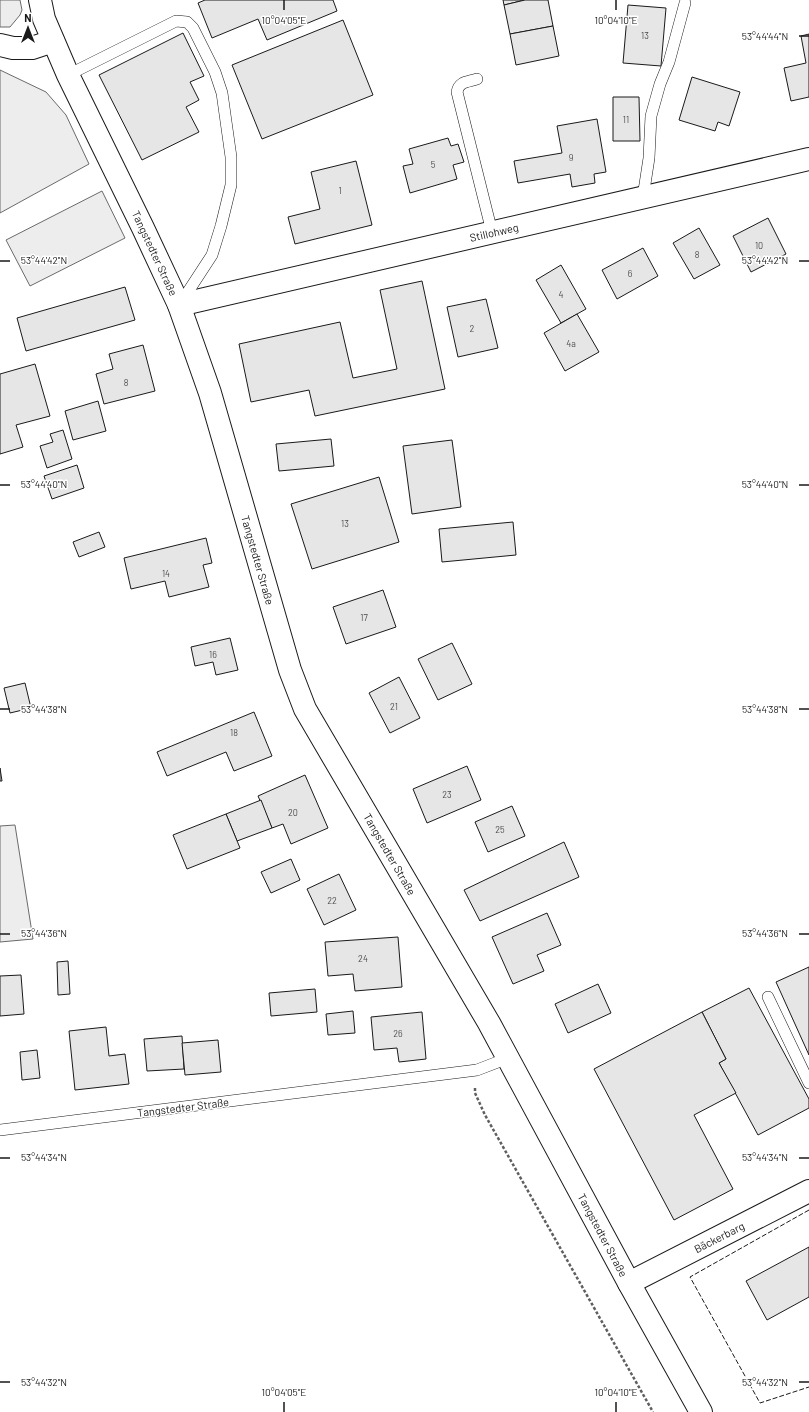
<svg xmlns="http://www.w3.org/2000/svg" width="809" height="1412" font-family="Barlow,sans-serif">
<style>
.built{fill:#ededed;stroke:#6a6a6a}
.building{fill:#e6e6e6;stroke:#1a1a1a}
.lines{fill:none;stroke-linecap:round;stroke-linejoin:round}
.service-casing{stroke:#1a1a1a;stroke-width:12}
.minor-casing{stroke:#1a1a1a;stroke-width:24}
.tertiary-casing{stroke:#1a1a1a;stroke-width:24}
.path{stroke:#5f5f5f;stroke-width:2.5;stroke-dasharray:3 2;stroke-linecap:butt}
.service{stroke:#fff;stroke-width:11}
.minor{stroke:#fff;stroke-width:22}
.tertiary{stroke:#fff;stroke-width:22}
.fence{stroke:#1a1a1a;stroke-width:1;stroke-dasharray:5 2;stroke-linecap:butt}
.ticks{fill:none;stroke:#1a1a1a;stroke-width:1.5}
.labels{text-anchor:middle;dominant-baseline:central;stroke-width:3;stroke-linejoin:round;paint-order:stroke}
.number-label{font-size:9px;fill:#4d4d4d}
.street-label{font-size:11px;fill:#1a1a1a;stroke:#fff}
.ticks-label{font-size:10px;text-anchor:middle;fill:#1a1a1a;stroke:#fff;stroke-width:3;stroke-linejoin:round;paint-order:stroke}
</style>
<rect width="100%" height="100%" fill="#fff"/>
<!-- built -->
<g class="built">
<path d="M0,0h20l2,10 -2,5 -10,12h-10z"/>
<path d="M0,70l46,22 20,23 23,49 -89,49z"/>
<path d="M102,191l23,47 -95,48 -24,-46z"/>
<path d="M15,825l18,114 -33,3v-116z"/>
</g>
<!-- building -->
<g class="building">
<path d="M205,0h128l4,11 -70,29 -9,-21 -46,19 -14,-35z"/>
<path d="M503,0h22l-21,5z"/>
<path d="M525,0h23l5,26 -43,8 -6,-29z"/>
<path d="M628,5l38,3 -5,58 -38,-3z"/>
<path d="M343,20l30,75 -111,44 -30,-74z"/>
<path d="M553,26l6,30 -43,9 -6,-31z"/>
<path d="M183,33l21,43 -14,6 9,18 -13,7 13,25 -57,28 -43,-85z"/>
<path d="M809,34v63l-18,4 -7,-33 22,-5 -5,-27z"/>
<path d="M692,77l48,15 -11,34 -11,-4 -3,9 -36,-11z"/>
<path d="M613,97h26l1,44h-27z"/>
<path d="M597,119l9,53 -12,2 1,9 -23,4 -2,-13 -52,9 -4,-22 48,-8 -5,-27z"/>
<path d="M448,138l3,8 7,-2 6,18 -11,3 4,14 -47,14 -7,-27 10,-2 -4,-15z"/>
<path d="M356,161l16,64 -77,19 -7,-27 32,-8 -9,-37z"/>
<path d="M768,218l18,36 -35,18 -18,-36z"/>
<path d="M699,228l21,37 -26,14 -21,-36z"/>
<path d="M643,248l15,28 -41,23 -15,-29z"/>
<path d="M561,265l25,44 -25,14 -25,-43z"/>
<path d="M422,281l23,108 -130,27 -6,-26 -58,12 -12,-58 101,-22 13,56 44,-9 -17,-79z"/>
<path d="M125,287l10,33 -109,31 -9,-33z"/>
<path d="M486,299l12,49 -40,9 -11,-50z"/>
<path d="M577,314l22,38 -34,19 -21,-38z"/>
<path d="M143,345l12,46 -51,13 -8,-30 17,-5 -4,-15z"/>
<path d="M35,364l15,52 -34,9 7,22 -23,7v-80z"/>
<path d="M98,401l8,30 -33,9 -8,-29z"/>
<path d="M63,430l9,29 -25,9 -7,-22 13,-4 -3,-8z"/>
<path d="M331,439l3,27 -55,5 -3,-27z"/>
<path d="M452,440l9,67 -49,7 -9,-68z"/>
<path d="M77,465l7,23 -32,11 -8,-23z"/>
<path d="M379,477l20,65 -87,27 -21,-65z"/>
<path d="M513,522l3,33 -74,7 -3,-33z"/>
<path d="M99,532l6,15 -26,10 -6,-15z"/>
<path d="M206,538l6,25 -9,2 6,22 -40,10 -4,-16 -34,8 -7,-31z"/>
<path d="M383,590l13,37 -50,17 -13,-37z"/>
<path d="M230,638l8,32 -22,5 -3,-13 -18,4 -4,-19z"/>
<path d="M452,643l20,41 -34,16 -20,-41z"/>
<path d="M399,677l21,41 -30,15 -21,-40z"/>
<path d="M25,683l6,25 -21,5 -6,-25z"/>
<path d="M254,712l18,44 -38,15 -8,-19 -59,24 -10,-24z"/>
<path d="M467,766l14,34 -54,23 -14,-34z"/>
<path d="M0,768l2,13h-2z"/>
<path d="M305,775l23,53 -37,16 -8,-20 -11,4 -14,-32z"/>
<path d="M261,800l11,28 -35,13 -11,-27z"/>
<path d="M512,806l13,30 -37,16 -13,-30z"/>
<path d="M226,814l14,34 -53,21 -14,-34z"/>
<path d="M564,842l15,35 -99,44 -16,-31z"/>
<path d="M291,859l9,21 -29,13 -10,-21z"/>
<path d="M339,874l17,36 -32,15 -17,-36z"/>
<path d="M547,913l14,32 -24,10 7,16 -31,13 -21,-47z"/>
<path d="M398,937l4,50 -47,4 -2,-17 -25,2 -3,-34z"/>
<path d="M68,961l2,33 -12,1 -1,-33z"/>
<path d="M809,967v88l-33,-73z"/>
<path d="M21,975l3,39 -24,2v-40z"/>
<path d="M598,984l13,29 -43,20 -13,-29z"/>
<path d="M749,988l60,111v9l-51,27 -39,-72 7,-4 -24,-47z"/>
<path d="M315,989l2,23 -46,4 -2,-23z"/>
<path d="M353,1011l2,22 -27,2 -2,-21z"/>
<path d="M422,1012l4,47 -27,3 -2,-14 -23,2 -3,-33z"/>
<path d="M702,1012l24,47 -7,4 17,30 -42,22 39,74 -59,31 -80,-151z"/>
<path d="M106,1027l3,29 16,-2 4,30 -54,6 -6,-59z"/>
<path d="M182,1036l2,33 -37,2 -3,-32z"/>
<path d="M218,1040l3,32 -36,3 -3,-32z"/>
<path d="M37,1050l3,28 -18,2 -2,-28z"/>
<path d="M809,1247v50l-42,23 -21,-39z"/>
</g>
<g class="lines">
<!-- service casing -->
<g class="service-casing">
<g id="service">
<path d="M68,75l108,-54 11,1 6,6 22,44 7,21 9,64v28l-10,41 -9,29 -32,49"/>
<path d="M477,79c-9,3 -18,2 -20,13l35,140"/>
<path d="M643,197l6,-39 2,-42 9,-32 9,-22 16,-59"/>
<path d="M768,997l41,86"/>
<path d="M0,1130l477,-60 31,-12"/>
</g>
</g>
<!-- minor casing -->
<g class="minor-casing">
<g id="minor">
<path d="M179,305l630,-146"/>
<path d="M629,1283l180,-92"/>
</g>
</g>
<!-- tertiary casing -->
<g class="tertiary-casing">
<g id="tertiary">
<path d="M40,0l4,19 24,56 75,153 36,77 31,88 80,277 15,39 184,314 140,260 72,129"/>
<path d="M0,45l13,3h19l21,-7"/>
</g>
</g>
<!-- path -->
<path class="path" d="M475,1088v5l10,22 168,297"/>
<!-- service -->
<use href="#service" class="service"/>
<!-- minor -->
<use href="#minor" class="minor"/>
<!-- tertiary -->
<use href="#tertiary" class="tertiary"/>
<!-- fence -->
<path class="fence" d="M809,1210l-119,67 70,126 49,-16"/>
</g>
<!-- ticks -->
<path class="ticks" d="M284,0v10M616,0v10M799,36h10M0,261h10M799,261h10M0,485h10M799,485h10M0,709h10M799,709h10M0,934h10M799,934h10M0,1158h10M799,1158h10M0,1382h10M799,1382h10M284,1402v10M616,1402v10"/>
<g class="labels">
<!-- number labels -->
<g class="number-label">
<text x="645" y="35">13</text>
<text x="626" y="119">11</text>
<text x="571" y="157">9</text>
<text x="433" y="164">5</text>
<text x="340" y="190">1</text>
<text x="759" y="245">10</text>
<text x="697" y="254">8</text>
<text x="630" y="273">6</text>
<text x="561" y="294">4</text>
<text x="472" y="328">2</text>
<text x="571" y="343">4a</text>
<text x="126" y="382">8</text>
<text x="345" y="523">13</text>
<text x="166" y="573">14</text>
<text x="364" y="617">17</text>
<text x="213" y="654">16</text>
<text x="394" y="706">21</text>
<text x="234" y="732">18</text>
<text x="447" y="794">23</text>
<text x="293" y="812">20</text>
<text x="500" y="829">25</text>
<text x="332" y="900">22</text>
<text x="363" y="958">24</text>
<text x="398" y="1033">26</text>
</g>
<!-- street labels -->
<g class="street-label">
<text transform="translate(494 232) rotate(-13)">Stillohweg</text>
<text transform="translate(155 253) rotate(65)">Tangstedter Straße</text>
<text transform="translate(258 560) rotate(74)">Tangstedter Straße</text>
<text transform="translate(390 854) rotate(60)">Tangstedter Straße</text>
<text transform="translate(183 1107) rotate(-7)">Tangstedter Straße</text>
<text transform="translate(603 1235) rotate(62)">Tangstedter Straße</text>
<text transform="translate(719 1237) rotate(-27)">Bäckerbarg</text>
</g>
</g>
<g class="ticks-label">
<text x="284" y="24">10°04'05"E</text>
<text x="616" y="24">10°04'10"E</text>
<text x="765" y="40">53°44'44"N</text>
<text x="44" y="264">53°44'42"N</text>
<text x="765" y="264">53°44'42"N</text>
<text x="44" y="488">53°44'40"N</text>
<text x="765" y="488">53°44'40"N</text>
<text x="44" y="713">53°44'38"N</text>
<text x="765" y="713">53°44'38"N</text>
<text x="44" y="937">53°44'36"N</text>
<text x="765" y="937">53°44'36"N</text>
<text x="44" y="1161">53°44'34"N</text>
<text x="765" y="1161">53°44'34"N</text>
<text x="44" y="1386">53°44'32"N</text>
<text x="765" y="1386">53°44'32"N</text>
<text x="284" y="1396">10°04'05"E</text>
<text x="616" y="1396">10°04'10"E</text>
</g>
<!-- north arrow -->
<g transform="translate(28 28)" stroke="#ffffff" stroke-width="3" paint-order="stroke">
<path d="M0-3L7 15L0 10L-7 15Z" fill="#1a1a1a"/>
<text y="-6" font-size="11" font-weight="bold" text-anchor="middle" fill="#1a1a1a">N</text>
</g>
</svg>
